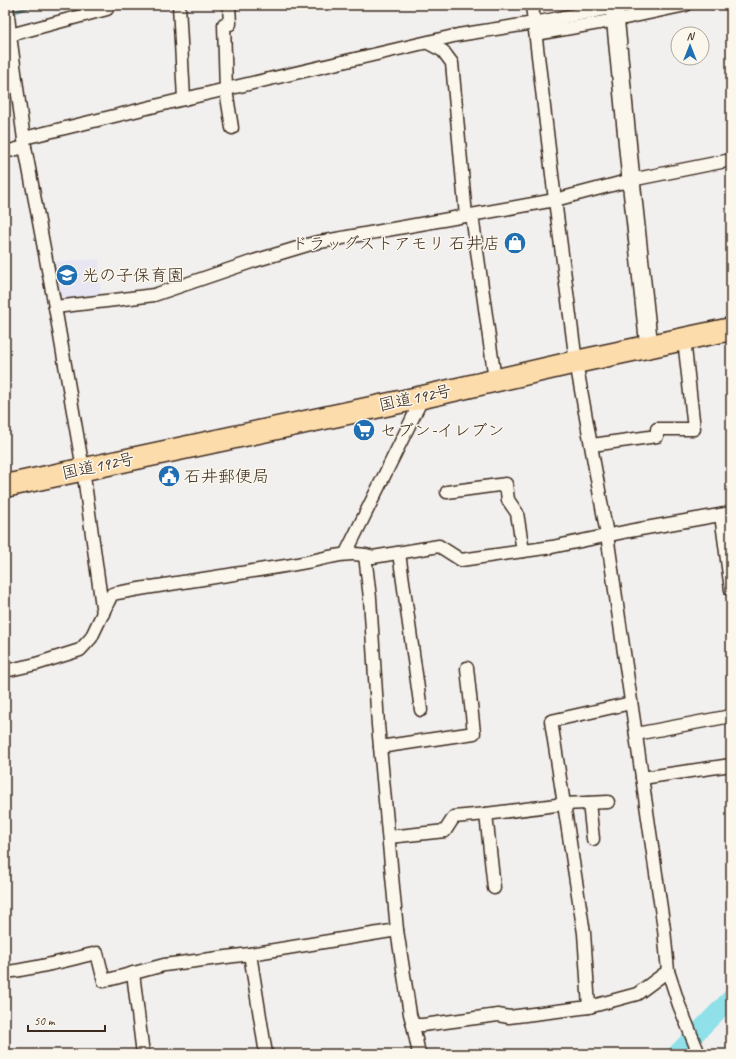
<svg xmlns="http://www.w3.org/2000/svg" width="736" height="1059" font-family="Caveat,'Klee One',sans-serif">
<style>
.built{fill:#e7e6f2}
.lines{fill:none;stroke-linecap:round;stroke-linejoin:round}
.stream{stroke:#6d9797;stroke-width:3}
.river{stroke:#8fe0e8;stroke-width:18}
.street-casing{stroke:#3b2a1e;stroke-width:15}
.secondary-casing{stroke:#3b2a1e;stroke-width:20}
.highway-casing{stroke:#3b2a1e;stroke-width:25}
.street{stroke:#fbf7ec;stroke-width:12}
.secondary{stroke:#fbf7ec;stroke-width:17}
.highway{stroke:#fddcac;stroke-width:22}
.rail-casing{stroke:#3b2a1e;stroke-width:4.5}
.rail{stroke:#fbf7ec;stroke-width:3;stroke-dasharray:9;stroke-linecap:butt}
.labels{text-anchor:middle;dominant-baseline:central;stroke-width:3;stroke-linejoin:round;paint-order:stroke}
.poi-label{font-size:17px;fill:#3b2a1e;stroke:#fbf7ec;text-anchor:start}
.street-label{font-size:17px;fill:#3b2a1e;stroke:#fbf7ec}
</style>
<rect width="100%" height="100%" fill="#f2efef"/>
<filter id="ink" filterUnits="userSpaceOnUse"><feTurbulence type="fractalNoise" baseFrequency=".025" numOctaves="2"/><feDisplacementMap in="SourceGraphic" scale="8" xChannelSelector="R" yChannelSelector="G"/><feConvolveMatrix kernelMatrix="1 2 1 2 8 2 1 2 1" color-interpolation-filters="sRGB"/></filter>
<g filter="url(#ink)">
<!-- built -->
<path class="built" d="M99,259l2,39 -42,6 -8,-42z"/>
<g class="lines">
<!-- stream -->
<g class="stream">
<path d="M624,11l31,-6"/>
<path d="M11,13l25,-8"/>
</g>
<!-- river -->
<path class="river" d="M676,1054l55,-56"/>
<!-- street casing -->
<g class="street-casing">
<g id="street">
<path d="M7,5l3,30 15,112 30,160 28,162 20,145"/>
<path d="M179,5l5,94"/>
<path d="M229,5l1,19h-6l2,66 6,38"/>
<path d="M532,5l23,195 21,162 31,173 57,394 4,42 11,34 20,49"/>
<path d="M536,34l80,-14 70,-15"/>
<path d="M10,35l97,-26"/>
<path d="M428,43l15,8 9,12 14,153"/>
<path d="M24,138l160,-39 274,-64 76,-12 81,-16"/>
<path d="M5,152l20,-5"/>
<path d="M472,215l23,165"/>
<path d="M55,307l60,-7 39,-5 100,-34 60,-18 241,-43 76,-20 100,-20"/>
<path d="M592,445l65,-9v-7h37l-10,-90"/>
<path d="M447,492l59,-8 2,16 9,13 6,38"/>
<path d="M721,515l10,75"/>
<path d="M346,553l77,-156"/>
<path d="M399,553l22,157"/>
<path d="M365,555l5,43 8,127 19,205 13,84 3,11h10l75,-10 11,2 80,-10 48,-13 31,-23"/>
<path d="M5,671l31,-7 44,-14 11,-12 21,-44c51,-10 102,-16 153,-25 14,-2 28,-4 42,-7 23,-5 43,-12 66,-5l66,-11 22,14 91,-13 77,-16 102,-18"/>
<path d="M636,734l95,-18"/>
<path d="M380,747l94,-14 -7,-65"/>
<path d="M642,778l89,-13"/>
<path d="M589,803l4,36"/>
<path d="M389,837l56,-6 9,-14 32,-3"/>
<path d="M494,888l-8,-74 78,-10 -13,-83 80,-18"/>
<path d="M250,954l16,100"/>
<path d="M5,972c31,-3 62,-12 92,-19l7,28 60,-16 86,-11 147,-24"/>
<path d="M133,973l10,81"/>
<path d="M589,1007l-5,-74 -20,-129 44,-2"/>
<path d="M413,1025l6,29"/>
</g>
</g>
<!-- secondary casing -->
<g class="secondary-casing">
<path id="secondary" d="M614,5l17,175 18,167"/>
</g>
<!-- highway casing -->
<g class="highway-casing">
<path id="highway" d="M5,486l418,-89 153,-35 155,-33"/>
</g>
<!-- street -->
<use href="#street" class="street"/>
<!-- secondary -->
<use href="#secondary" class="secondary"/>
<!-- highway -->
<use href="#highway" class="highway"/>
<!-- rail casing -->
<g class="rail-casing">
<path id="rail" d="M5,6l3,-1"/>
</g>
<!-- rail -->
<use href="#rail" class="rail"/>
</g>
</g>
<!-- icons -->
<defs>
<g id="shop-disc" transform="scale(1.15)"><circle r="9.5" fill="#1f6fb2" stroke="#fbf7ec"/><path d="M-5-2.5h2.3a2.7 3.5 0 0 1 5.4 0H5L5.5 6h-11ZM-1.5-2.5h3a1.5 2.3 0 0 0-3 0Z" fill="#fff"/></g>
<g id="school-disc" transform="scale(1.15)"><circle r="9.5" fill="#1f6fb2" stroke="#fbf7ec"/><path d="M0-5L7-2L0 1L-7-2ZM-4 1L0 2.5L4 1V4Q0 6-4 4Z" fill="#fff"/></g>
<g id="supermarket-disc" transform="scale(1.15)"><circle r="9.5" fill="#1f6fb2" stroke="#fbf7ec"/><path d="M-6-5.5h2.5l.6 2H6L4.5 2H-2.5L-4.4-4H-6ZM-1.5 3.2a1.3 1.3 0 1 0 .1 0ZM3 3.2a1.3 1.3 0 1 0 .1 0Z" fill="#fff"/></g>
<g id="civic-disc" transform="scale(1.15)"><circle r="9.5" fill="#1f6fb2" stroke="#fbf7ec"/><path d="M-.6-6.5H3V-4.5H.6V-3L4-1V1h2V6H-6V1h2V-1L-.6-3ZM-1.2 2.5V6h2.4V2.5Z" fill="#fff"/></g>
</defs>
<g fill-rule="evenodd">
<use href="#shop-disc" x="515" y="243"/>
<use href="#school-disc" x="67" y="275"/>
<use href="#supermarket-disc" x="364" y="430"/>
<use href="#civic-disc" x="169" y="476"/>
</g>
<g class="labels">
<!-- poi labels -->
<g class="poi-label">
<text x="500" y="243" text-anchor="end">ドラッグストアモリ 石井店</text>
<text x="82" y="275">光の子保育園</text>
<text x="380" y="430">セブン-イレブン</text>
<text x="184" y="476">石井郵便局</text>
</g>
<!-- street labels -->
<g class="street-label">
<text transform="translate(415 398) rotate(-12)">国道192号</text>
<text transform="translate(98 466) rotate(-12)">国道192号</text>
</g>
</g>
<!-- margin -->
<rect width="736" height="1059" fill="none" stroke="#fbf7ec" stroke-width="20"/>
<rect x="10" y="10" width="716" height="1039" fill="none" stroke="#3b2a1e" stroke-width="1.5" filter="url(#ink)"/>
<!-- north arrow -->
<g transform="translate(690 46)"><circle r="19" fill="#fbf7ec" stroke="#aea59a"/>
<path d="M0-3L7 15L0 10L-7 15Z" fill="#1f6fb2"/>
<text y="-6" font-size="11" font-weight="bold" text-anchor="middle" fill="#3b2a1e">N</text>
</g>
<!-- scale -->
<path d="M28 1025v6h77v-6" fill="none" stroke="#3b2a1e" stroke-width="2"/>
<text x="34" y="1025" font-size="12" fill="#3b2a1e" stroke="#fbf7ec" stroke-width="3" paint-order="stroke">50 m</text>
</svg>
